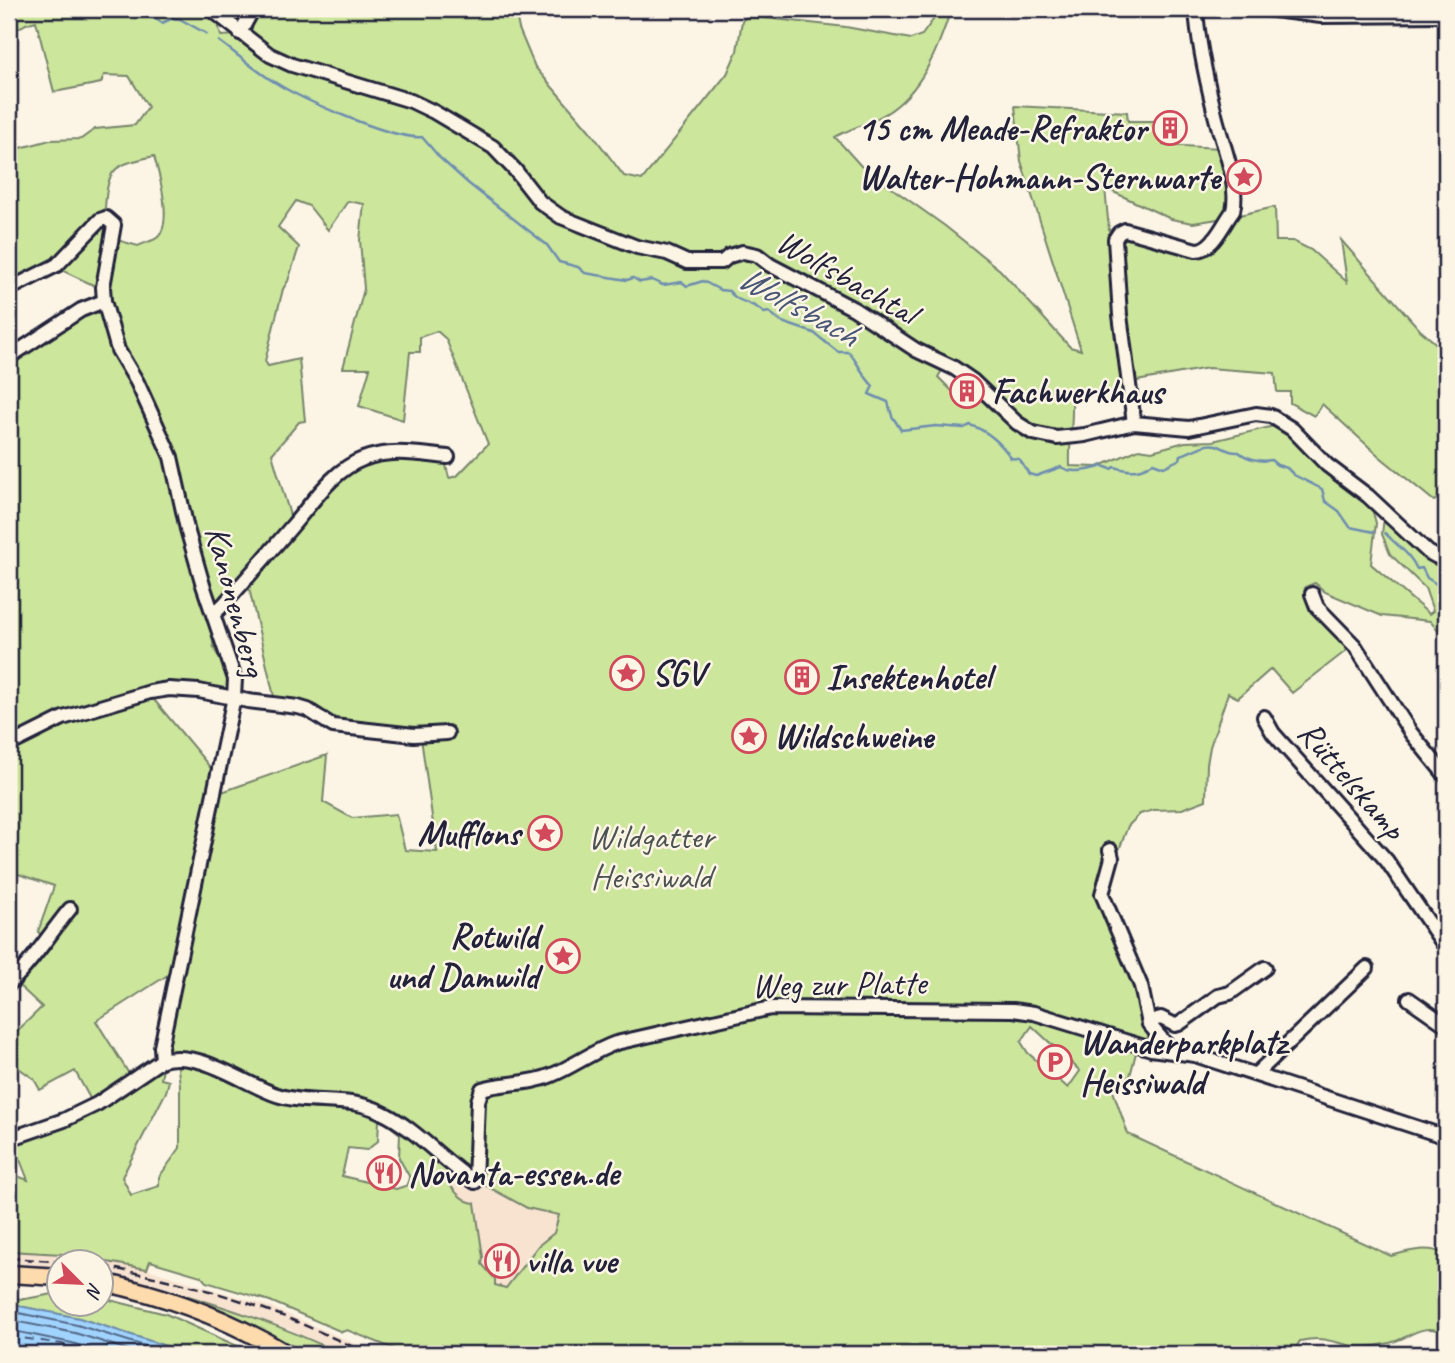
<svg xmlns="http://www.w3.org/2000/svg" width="1455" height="1363" font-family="Caveat,sans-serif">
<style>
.built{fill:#f8e3d1}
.green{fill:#cce69c;stroke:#77846c;stroke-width:2;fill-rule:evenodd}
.water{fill:#a0d4fe;stroke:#6e8db0;stroke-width:2}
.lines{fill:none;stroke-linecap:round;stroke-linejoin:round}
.shore{stroke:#546989;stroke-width:2}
.stream{stroke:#6e8db0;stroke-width:2.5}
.ferry{stroke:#485776;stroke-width:2;stroke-dasharray:9 7;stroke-linecap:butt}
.minor-casing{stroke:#22223b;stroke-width:18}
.major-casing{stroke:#22223b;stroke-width:21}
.minor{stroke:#fcf5e5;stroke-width:12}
.major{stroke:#fedbac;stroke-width:16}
.rail{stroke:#22223b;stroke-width:2.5;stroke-dasharray:10 5;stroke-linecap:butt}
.labels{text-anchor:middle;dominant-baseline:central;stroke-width:5;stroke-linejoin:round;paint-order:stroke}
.poi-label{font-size:35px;font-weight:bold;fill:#22223b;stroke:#fcf5e5;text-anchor:start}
.street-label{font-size:35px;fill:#22223b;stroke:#fcf5e5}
.park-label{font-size:35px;fill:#4c5353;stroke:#fcf5e5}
.water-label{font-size:37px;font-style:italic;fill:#485776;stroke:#fcf5e5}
</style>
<rect width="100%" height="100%" fill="#fcf5e5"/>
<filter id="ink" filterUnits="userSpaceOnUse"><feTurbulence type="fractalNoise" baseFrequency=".0143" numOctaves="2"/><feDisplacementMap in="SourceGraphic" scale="14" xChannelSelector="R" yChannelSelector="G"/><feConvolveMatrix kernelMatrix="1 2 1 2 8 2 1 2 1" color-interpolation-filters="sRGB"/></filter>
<g filter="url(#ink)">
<!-- built -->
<g class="built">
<path d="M449,1168l78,40 32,7 -5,18 -16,13 -32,43 -11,-4 -14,-21 -9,-60 -8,-4 -13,-13 -5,-8z"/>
<path d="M9,1251l53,3 85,15 124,38 108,47h-38l-52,-25 -63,-22 -72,-21 -52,-10v-14h-42l-1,7 -50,-2z"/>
</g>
<!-- green -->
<g class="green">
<path d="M9,9h199l9,10 4,17 17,-1 28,21 24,12 56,15 10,7 30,11 4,-13c-49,-14 -105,-20 -144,-56l-1,-5 10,-18h260l4,20 16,38 54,63 35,46 18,4 85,-106 10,-23 5,-30 5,-5 99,11 65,12 11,-4 19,-26h10c-12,38 -29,83 -66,105 -15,9 -34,14 -50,23l26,29 84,60 55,44 70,77 11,3 -60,-189 -6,-55 112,6 1,9h36l-1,24 58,3 10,34 -7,36 -31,5 -22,-4 -66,-31 12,126 12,77 -37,1 -20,7c1,23 -3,44 -2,67l28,1 41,-18 13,2 33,-9 28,-1 65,-16 16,10 30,31 46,36 6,21 -5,41 58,50 4,-3 -8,-23 -35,-34 -8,-20 2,-17 44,40 18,3v81l-16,-20 -48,-5 -57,-24 -10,-9 -10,4 -1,8 18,23 29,29 -59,46 -21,-24 -33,29 -10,-5 -18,54 -3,17 -1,36 -24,9 -28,1 -14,4 -12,12 -12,32 -7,-1 -11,36 41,96 9,48 -11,12 -7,27 -19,9 17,49 263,122c18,-5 38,-11 55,-1v79c-26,-14 -36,6 -61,10 -9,2 -22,4 -32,2 -23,-4 -28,-10 -53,-5l-8,13h-885l-60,-24 -5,2 -72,-31 -64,-19 -5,-6 -51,-15 -3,8 -85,-15 -53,-3v-78l19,7 -15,-38 57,-19 29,-16 65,-45 -3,17 8,2 -3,11 -44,85 9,18 28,-9v-9l21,-29v-63l-4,-32 -9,-2 17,-98 32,-159 111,-39 -4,47 29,16 44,-4 9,36 32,2 -17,-121 -89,-7 -23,-16 -33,-7 -29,-126 -25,28 -6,1 -7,-13 -17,-62 -11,-44 -4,-27 -30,-69 -25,-42 -15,-56 -47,-22 -4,-5 -42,22 -4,-1v-147l4,12 37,-10 31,-1 14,-10 40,-4 13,-18 -19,-31 -25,-1 -3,8 -47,9 -18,-71 -10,3 -17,10zM154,156c5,18 19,66 4,81 -4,4 -15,6 -20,9l-28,-8 3,-12 -16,-10 8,-8c3,-43 9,-42 49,-52zM296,201l13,5 19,24 20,-29 16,3 -4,36 4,49 -21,79h27l-11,38 44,14 7,-68h10v-15l17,-6 9,8 42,105 -31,32 -8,2 -4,-17c-44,-6 -77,-9 -112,23 -15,13 -25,31 -39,45l-22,-75 27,-32 6,-1 -6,-62 -31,7 -3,-5 18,-72 5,-8 11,-34 -21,-20zM947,362l17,8 23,21 -16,14 -4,-4 -3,2 -26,-26zM1032,1026l48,45 -12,17 -40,-35 -7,-11zM379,1120l7,3 14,11 -1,24 10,18 -1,9 -12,4 -54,-13 6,-28 19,2 11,-9zM449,1169l24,21 8,-7 46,25 32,7 -5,18 -16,13 -32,42 -11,-3v-6l-13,-15 1,-7 -8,-54c-13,-1 -22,-13 -29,-24z"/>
<path d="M1275,207l1,34h17l18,9 36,32 -6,-42 79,90 26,22v141l-12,8 -55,-45 -57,-52 -8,12 -24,-13v-11h-13l-2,-19 -67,-5 -77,14 -14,-143 5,-5 74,19 39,-37z"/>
<path d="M96,306l7,2 31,77 33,71 47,173c-4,15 1,27 14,36l3,26 -72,-4 -150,56v-381z"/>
<path d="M150,695l65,78 -41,198 -78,50 35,56 -39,25 -17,-31 -35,19 -6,-11 -25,-18v-22l33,-32 -27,-25 36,-38 -13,-12 16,-46 -42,-14 -3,-6v-118l38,-20z"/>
<path d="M154,1286c67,19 125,38 187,68h-31l-29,-11 -58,-30z"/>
<path d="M59,1293l1,11h42v-6l64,16 89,40h-65l-111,-36 -70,-14v-6l16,1z"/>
</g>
<!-- water -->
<path class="water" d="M9,1304l70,14 111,36h-181z"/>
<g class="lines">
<!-- shore -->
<g class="shore">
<path d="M9,1311l68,14 93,29"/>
<path d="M9,1320l66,13 66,21"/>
<path d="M9,1330l63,13 34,11"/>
</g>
<!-- stream -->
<g class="stream">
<path d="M120,9c13,8 31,4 42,14l11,-5 7,1 27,15"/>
<path d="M219,41c19,14 37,30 57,42 27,17 117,57 146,54l18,21 29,26 78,61 12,17 19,5 7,6 42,7 6,-2 7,4 12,-2 11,5 19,-3 5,4 16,-5 17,9 9,1c9,13 24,10 35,22l5,-1 13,10 32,11 24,19h11c9,11 14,24 24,34l-4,8 19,8 4,14 9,14 35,-4 28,2 6,-3c18,6 31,18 41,33l8,1 10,15 7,2 25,-9c11,7 30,3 42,-1l8,3 4,-2c14,5 25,5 38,-4l11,4 16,-8 1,-4c10,-3 25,-13 35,-10 9,3 13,8 23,7 8,7 22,10 32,8l6,5 10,3 7,7 28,14 3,12 14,10 11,16 24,5"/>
<path d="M1385,533c11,12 25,20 32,36l5,-1 5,10 19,12"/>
</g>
<!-- ferry -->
<path class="ferry" d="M9,1336l53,8 29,10"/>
<!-- minor casing -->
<g class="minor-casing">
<g id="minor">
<path d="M211,9l59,46 22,10 119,36 23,11 59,35 22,23 25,32 21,15 76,30 30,6 20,9h35l7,-6 14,-4 14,3 13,10 84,44 62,41 38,18 19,13 44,42 16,10 24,5 28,-3 49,-12 55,5 67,-14 15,2 21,13 35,36 41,31 60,56 9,5 9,2"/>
<path d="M1266,9l55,7 125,-1"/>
<path d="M240,33l13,-24"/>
<path d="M9,289l48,-24 43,-45 6,-2 8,7 -11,62 1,14 14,49 19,32 34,75 16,72 16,56 32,94 -1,18 -73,350 1,13"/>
<path d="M9,357l72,-47 23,-9"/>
<path d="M1134,423l-14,-108 -5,-76 4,-6 6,-3 71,20c17,0 27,-26 37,-39 7,-30 -13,-71 -19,-101 -8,-32 -16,-68 -18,-101"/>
<path d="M1312,594l5,13 38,39 56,87 35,43"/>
<path d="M214,614l11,-11c23,-26 46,-52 68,-78 20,-23 40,-55 70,-66 28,-11 56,-5 85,-2"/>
<path d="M1264,717l9,16 114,128 59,87"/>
<path d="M9,745l54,-27 87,-26 19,-3 30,2 49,10 50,6 10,3 25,16 81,9 33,-2"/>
<path d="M1110,850l2,8 -10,36 39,92 8,38 23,27"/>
<path d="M9,984c24,-22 40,-50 61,-75"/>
<path d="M1409,999l37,26"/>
<path d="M1149,1024l4,-4 8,-2 14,7 4,-1 39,-28 12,-3 35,-25"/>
<path d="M1256,1074l111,-106"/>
<path d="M9,1139l55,-19 33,-16 65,-44c37,-11 80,23 115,35 33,11 71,0 104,17 36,17 61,49 94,70l3,-81 4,-12c23,-7 48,-4 70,-14 22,-9 41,-24 64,-32l155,-35 242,2 21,3 117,36 44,6 251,82"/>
</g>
</g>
<!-- major casing -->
<g class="major-casing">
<g id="major">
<path d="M9,1274l51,3"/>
<path d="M102,1282c66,14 127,37 185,72"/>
</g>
</g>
<!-- minor -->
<use href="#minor" class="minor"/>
<!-- major -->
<use href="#major" class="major"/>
<!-- rail -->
<g class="rail">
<path d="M9,1258l57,4"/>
<path d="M102,1266c55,11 110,23 162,43 36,13 71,30 105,45"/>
</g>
</g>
</g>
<!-- icons -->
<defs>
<g id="building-ring" transform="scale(1.75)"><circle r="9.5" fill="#fcf5e5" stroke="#d1495b" stroke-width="1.5"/><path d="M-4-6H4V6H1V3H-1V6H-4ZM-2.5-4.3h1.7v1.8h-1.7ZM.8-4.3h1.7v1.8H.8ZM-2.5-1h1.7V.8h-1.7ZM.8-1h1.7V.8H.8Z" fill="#d1495b"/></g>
<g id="sight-ring" transform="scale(1.75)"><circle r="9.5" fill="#fcf5e5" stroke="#d1495b" stroke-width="1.5"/><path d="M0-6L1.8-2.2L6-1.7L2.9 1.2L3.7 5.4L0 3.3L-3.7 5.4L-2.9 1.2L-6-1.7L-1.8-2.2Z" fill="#d1495b"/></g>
<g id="parking-ring" transform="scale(1.75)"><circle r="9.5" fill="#fcf5e5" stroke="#d1495b" stroke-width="1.5"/><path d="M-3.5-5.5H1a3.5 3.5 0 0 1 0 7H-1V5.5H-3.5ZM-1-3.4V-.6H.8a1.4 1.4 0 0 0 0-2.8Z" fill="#d1495b"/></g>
<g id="restaurant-ring" transform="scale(1.75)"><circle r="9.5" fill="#fcf5e5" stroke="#d1495b" stroke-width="1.5"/><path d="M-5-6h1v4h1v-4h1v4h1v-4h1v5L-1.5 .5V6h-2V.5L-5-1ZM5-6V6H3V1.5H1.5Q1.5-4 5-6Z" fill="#d1495b"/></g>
</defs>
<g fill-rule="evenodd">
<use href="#building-ring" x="1170" y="128"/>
<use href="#sight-ring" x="1244" y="177"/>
<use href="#building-ring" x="967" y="391"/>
<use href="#sight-ring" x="627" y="673"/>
<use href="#building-ring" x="802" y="677"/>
<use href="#sight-ring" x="749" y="736"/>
<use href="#sight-ring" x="545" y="833"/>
<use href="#sight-ring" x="563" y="956"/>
<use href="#parking-ring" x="1055" y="1062"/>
<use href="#restaurant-ring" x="384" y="1173"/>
<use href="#restaurant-ring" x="502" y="1261"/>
</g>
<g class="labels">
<!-- poi labels -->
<g class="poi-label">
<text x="1146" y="128" text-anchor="end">15 cm Meade-Refraktor</text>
<text x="1220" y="177" text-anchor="end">Walter-Hohmann-Sternwarte</text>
<text x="992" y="391">Fachwerkhaus</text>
<text x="652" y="673">SGV</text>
<text x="826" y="677">Insektenhotel</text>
<text x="774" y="736">Wildschweine</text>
<text x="520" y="833" text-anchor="end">Mufflons</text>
<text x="538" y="936" text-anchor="end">Rotwild<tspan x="538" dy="40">und Damwild</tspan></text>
<text x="1080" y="1042">Wanderparkplatz<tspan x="1080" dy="40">Heissiwald</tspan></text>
<text x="408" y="1173">Novanta-essen.de</text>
<text x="526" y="1261">villa vue</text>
</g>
<!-- street labels -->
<g class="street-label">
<text transform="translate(847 277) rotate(30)">Wolfsbachtal</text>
<text transform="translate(236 601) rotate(75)">Kanonenberg</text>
<text transform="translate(1352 780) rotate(49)">Rüttelskamp</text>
<text transform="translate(839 984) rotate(-1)">Weg zur Platte</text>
</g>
<!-- park labels -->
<g class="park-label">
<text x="651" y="836">Wildgatter<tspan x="651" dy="40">Heissiwald</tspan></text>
</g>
<!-- water labels -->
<g class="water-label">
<text transform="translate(799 305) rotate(29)">Wolfsbach</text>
</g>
</g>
<!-- margin -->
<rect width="1455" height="1363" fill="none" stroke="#fcf5e5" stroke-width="35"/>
<rect x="18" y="18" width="1420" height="1328" fill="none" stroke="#22223b" stroke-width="2.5" filter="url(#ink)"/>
<!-- north arrow -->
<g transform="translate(80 1283) rotate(114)"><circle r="33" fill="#fcf5e5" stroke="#a5a1a1" stroke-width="2"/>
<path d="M0-5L12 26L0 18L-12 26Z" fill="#d1495b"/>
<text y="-10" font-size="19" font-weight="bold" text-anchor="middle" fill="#22223b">N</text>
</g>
</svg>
